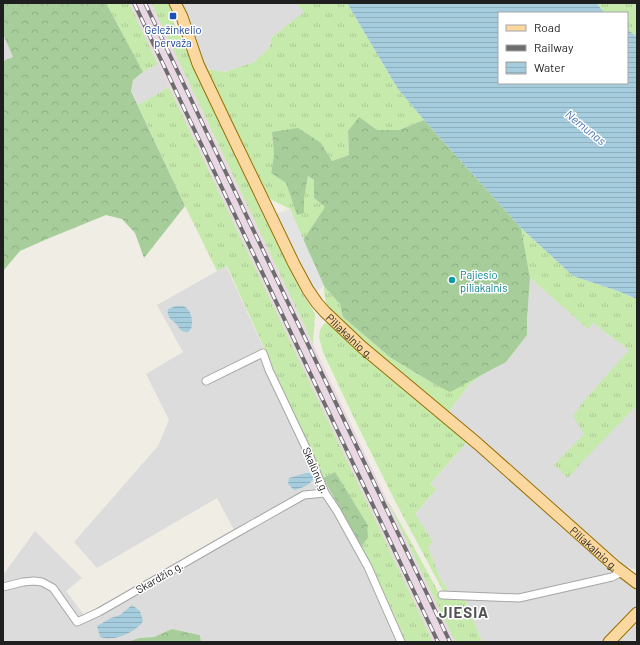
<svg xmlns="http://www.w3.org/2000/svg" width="640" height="645" font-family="Barlow,sans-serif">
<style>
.residential{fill:#dddcdc}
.railway{fill:#e9d7e4}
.grass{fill:url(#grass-tufts)}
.forest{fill:url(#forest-crowns)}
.parking{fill:#e3e3e3}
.water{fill:url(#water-rules)}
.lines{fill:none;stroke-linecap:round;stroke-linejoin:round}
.street-casing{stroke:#a6a6a6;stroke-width:9}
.primary-casing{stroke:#986f02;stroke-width:13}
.street{stroke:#fff;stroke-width:7}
.primary{stroke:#fbd89f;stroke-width:11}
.rail-casing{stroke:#6d6d6d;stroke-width:4}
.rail{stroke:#fff;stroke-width:2.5;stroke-dasharray:8;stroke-linecap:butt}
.transit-dot{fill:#1a4fb4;stroke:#fff;stroke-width:1.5}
.culture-dot{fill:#0f9aa8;stroke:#fff;stroke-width:1.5}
.labels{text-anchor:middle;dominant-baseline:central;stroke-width:3;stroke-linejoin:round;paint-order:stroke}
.transit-label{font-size:11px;fill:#164399;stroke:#fff}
.culture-label{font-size:11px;fill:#0d838f;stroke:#fff;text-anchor:start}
.street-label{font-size:11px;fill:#1f1f1f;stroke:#fff}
.water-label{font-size:12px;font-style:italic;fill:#4c77ae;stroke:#fff}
.district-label{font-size:15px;font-weight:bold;letter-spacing:1px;fill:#525252;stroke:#fff}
</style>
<defs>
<pattern id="grass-tufts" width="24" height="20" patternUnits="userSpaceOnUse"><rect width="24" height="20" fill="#c6e9ac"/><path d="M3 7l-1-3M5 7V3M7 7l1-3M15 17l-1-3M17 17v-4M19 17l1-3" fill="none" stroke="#aac794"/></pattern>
<pattern id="forest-crowns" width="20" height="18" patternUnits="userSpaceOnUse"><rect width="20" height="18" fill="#a7ce9a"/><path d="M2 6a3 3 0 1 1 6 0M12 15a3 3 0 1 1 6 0" fill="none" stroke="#8fb084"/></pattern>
<pattern id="water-rules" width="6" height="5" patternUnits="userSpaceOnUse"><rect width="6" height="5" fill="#a6cddd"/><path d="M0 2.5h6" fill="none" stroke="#8eb0bd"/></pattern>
</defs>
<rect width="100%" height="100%" fill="#f0ede5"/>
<!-- residential -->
<g class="residential">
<path d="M182,3h114l9,9 -33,25 -3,11 -15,14 -29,10 -19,-3 -4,-10 -12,-39z"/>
<path d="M3,34l10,23 -10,4z"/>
<path d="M158,64l11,23 -31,18 -7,-15 2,-10 10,-8z"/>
<path d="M226,266l97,212 46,82 37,82h-205l-1,-7 -28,-6 -18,8 -15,1 -11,4h-125v-67l32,-44 47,47 -16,13 18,24 150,-85 -17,-32 -120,70 -23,-26 84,-96 11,-26 -23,-46 37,-22 -26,-47z"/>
<path d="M530,278l58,50 5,-5 44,32v215l-14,-4 -175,-153 21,-28 13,-10 24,-13 21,-27v-16z"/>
<path d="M467,442l106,92 38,36 26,21v18l-35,33h-120l-17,-43 -15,-6 -10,-15 -25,-64 22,-25 -7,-5z"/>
<path d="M637,618v24h-23z"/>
</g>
<!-- railway -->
<path class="railway" d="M129,3h22l234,493 70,146h-22l-50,-106z"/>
<!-- grass -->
<g class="grass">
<path d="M106,3h23l29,61 -15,8z"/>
<path d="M151,3h17l5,11 -3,1 131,277 10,15 4,7 -2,30z"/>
<path d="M296,3h51l51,86 26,31 -25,10 -51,1 1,24 -17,6 -11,-18 -49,-11 2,23 -3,18 15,10 11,31 7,-1v-14l4,-23 6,4v18l11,9 -22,33 -13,-31 -18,-9 -4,-3 -8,-13 -54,-115 19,3 29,-10 15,-14 3,-11 32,-25z"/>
<path d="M596,3h41v34l-10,-8v-16h-22z"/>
<path d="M169,87l214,449 50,106h-27l-37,-82 -8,-14 7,-8 -33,-66 -12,6 -96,-212 -10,5 -32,-65 -47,-101z"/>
<path d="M521,228l52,48 45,15 19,8v106l-55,57 -14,16 -14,-13 30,-31 -11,-18 11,-15 45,-51 -36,-27 -5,6 -58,-51z"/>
<path d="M324,286l16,18 3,13 48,41 45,27 14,6 32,-16 -13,10 -21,28 -88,-74 -32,-30c-3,-8 -4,-15 -4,-23z"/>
<path d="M326,323h3l138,119 -37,42 7,5 -22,25 18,28 -5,5 12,31 10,15 -7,-2 -48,-90 -40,-81 -32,-68 -4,-15 1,-7 3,-5z"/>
<path d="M385,496l25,44 30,55 25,4 17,43h-27z"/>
</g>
<!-- forest -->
<g class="forest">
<path d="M3,3h103l37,69 -10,8 -2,11 54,115 -41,52 -9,-25 -13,-14 -16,-4 -59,24 -27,12 -17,20v-210l10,-4 -10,-23z"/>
<path d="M359,117l18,13h22l25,-10 97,108 9,50 -3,41v16l-21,27 -56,30 -14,-7 -45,-27 -48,-41 -3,-13 -16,-18 -21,-46 22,-33 -11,-9v-18l-6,-4 -4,23v14l-7,2 -11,-32 -15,-10 3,-18 -2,-23 26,-4 23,15 11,18 17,-6 -1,-24z"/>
<path d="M335,472l32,52 1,14 -7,8 -38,-68z"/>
<path d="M172,629l28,6 1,7h-73l11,-4 15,-1z"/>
</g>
<!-- parking -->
<path class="parking" d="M290,209l34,77 -8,6 -40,-78z"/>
<!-- water -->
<g class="water">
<path d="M347,3h249l9,10h-106v70h128v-54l10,8v262l-19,-8 -45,-15 -52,-48 -97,-108 -26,-31z"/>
<path d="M176,306c3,0 7,-1 9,1 9,4 11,31 -3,24 -3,-2 -5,-7 -8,-9 -5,-4 -7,-7 -6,-13z"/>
<path d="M306,473h4l4,3c-2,9 -12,12 -20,14l-6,-6 1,-6z"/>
<path d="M132,605l8,6 3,10c-4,8 -22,17 -30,17 -4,1 -9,0 -13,-1l-3,-11 14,-8 9,-3z"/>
</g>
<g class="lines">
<!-- street casing -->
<g class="street-casing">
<g id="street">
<path d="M206,381l57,-28 6,17 39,82 17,41 12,18 31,56 33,75"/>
<path d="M3,587l20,-5 11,-1 8,1 11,6 24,34 22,-10 127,-73 78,-44 21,-2"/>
<path d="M442,595l77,3 93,-21 10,-5"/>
</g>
</g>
<!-- primary casing -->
<g class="primary-casing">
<g id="primary">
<path id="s1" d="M175,3l7,14 16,47 30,63 66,137 14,26 9,13 8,9 37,35 116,97 138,123 21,16"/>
<path d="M609,642l28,-29"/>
</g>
</g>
<!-- street -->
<use href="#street" class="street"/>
<!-- primary -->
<use href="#primary" class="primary"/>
<!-- rail casing -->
<g class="rail-casing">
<g id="rail">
<path d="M134,3l304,639"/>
<path d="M145,3l305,639"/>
</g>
</g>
<!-- rail -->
<use href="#rail" class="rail"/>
</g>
<!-- markers -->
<rect class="transit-dot" x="169" y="12" width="8" height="8" rx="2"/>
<circle class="culture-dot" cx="452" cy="280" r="4"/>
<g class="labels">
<!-- transit labels -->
<g class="transit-label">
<text x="173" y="29">Geležinkelio<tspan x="173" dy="13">pervaža</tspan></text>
</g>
<!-- culture labels -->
<g class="culture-label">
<text x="460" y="274">Pajiesio<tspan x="460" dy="13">piliakalnis</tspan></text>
</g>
<!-- street labels -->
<g class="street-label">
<text stroke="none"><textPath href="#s1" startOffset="379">Piliakalnio g.</textPath></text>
<text transform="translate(316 470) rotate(66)">Skalūnų g.</text>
<text stroke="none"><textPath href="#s1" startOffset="703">Piliakalnio g.</textPath></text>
<text transform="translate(159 577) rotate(-30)">Skardžio g.</text>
</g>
<!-- water labels -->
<g class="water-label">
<text transform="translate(586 127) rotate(39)">Nemunas</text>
</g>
<!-- district labels -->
<g class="district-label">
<text x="464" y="612">JIESIA</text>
</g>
</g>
<!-- border -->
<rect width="640" height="645" fill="none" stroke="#1f1f1f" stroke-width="8"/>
<!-- legend -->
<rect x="498" y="12" width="130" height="72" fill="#ffffff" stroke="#a5a5a5"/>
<rect x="506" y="25" width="20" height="6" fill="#fbd89f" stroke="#a5a5a5"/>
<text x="534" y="32" font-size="12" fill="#1f1f1f">Road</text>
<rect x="506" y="45" width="20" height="6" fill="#6d6d6d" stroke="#a5a5a5"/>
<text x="534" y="52" font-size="12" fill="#1f1f1f">Railway</text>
<rect x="506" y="62" width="20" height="12" fill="url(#water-rules)" stroke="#a5a5a5"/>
<text x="534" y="72" font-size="12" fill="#1f1f1f">Water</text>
</svg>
